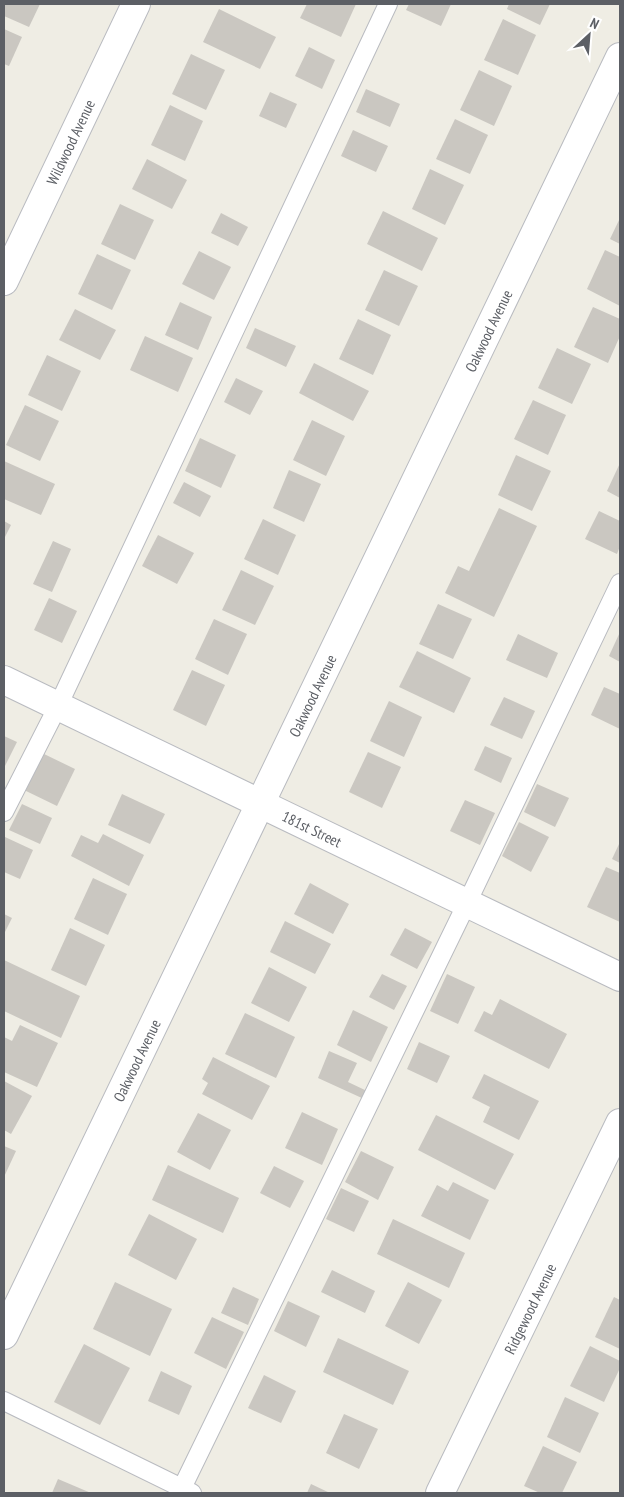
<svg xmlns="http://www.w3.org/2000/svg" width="624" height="1497" font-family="'PT Sans Narrow',sans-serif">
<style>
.building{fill:#cac7c1}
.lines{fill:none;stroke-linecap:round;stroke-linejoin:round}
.service-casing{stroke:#b9bbc0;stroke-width:20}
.minor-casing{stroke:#b9bbc0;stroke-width:30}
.service{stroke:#fff;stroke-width:18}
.minor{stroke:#fff;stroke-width:28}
.labels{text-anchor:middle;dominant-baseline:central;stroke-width:4;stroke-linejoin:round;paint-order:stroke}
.street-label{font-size:15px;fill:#5c5f65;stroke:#fff}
</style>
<rect width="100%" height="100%" fill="#efede4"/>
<!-- building -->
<g class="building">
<path d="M4,4h36l-11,23 -25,-11z"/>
<path d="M307,4h49l-15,33 -41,-19z"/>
<path d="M409,4h42l-10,22 -35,-16z"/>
<path d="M509,4h41l-10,21 -33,-16z"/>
<path d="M219,9l57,28 -16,32 -57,-27z"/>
<path d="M503,19l33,16 -18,40 -34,-15z"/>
<path d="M4,29l18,8 -13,29 -5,-2z"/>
<path d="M309,47l26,13 -13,29 -27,-13z"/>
<path d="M191,54l34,16 -19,40 -34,-16z"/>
<path d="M479,70l33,16 -18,40 -34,-16z"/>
<path d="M366,89l34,15 -10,23 -34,-15z"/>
<path d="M270,92l27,12 -11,24 -27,-12z"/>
<path d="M170,105l33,16 -18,40 -34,-16z"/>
<path d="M455,119l33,16 -18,39 -34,-15z"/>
<path d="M353,130l35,16 -12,26 -35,-16z"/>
<path d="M147,159l40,21 -15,29 -40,-20z"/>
<path d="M430,169l34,16 -19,40 -33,-16z"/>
<path d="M120,204l34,16 -19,40 -34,-16z"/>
<path d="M383,211l55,27 -16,33 -55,-27z"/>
<path d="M221,213l27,14 -10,19 -27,-13z"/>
<path d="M620,218v26l-10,-5z"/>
<path d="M605,250l15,7v49l-33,-17z"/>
<path d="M199,251l32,16 -17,33 -32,-16z"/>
<path d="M97,254l34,16 -19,40 -34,-16z"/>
<path d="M384,270l34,16 -19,40 -34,-16z"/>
<path d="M180,302l32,15 -14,33 -33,-15z"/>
<path d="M593,307l27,12v17l-12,27 -34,-16z"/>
<path d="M75,309l41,21 -16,30 -41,-20z"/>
<path d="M358,319l33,16 -18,40 -34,-16z"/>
<path d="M255,328l41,18 -10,21 -40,-19z"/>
<path d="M145,336l48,22 -15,34 -48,-22z"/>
<path d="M557,348l34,16 -19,40 -34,-16z"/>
<path d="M47,355l34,16 -19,40 -34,-16z"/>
<path d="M314,363l55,28 -16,30 -54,-28z"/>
<path d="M236,378l27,13 -13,24 -26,-13z"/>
<path d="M533,400l33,15 -18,40 -34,-16z"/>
<path d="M25,405l34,16 -19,40 -34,-16z"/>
<path d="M312,420l33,16 -19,40 -33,-16z"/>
<path d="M200,438l36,17 -15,33 -36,-17z"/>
<path d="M516,455l35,16 -19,40 -34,-16z"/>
<path d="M4,461l51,23 -14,31 -37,-16z"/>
<path d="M620,463v35l-13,-7z"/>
<path d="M289,470l32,14 -17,38 -31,-14z"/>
<path d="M184,482l27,14 -11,21 -27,-14z"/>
<path d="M499,508l38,18 -43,91 -49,-24 13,-27 11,5z"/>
<path d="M599,511l21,10v25l-3,8 -32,-15z"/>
<path d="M263,519l33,16 -18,40 -34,-16z"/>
<path d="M4,521l7,4 -7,14z"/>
<path d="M158,535l36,18 -17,31 -35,-18z"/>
<path d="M53,541l18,8 -19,43 -19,-8z"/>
<path d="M241,570l33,16 -19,39 -33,-15z"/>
<path d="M49,598l28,13 -15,32 -28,-13z"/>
<path d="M438,604l34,15 -19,40 -34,-15z"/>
<path d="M214,619l33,15 -19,41 -33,-16z"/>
<path d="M620,632v30l-11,-6z"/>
<path d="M518,634l40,19 -11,25 -41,-18z"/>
<path d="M417,651l54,27 -17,35 -55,-26z"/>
<path d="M192,670l33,15 -19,41 -33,-16z"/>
<path d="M604,687l16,7v35l-29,-14z"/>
<path d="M504,697l31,14 -13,28 -32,-14z"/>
<path d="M389,701l33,16 -18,40 -34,-16z"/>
<path d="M4,736l13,6 -13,26z"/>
<path d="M485,746l27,12 -11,25 -27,-13z"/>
<path d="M368,752l33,15 -19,41 -33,-16z"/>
<path d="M42,753l33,16 -18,37 -33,-16z"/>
<path d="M537,784l32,14 -14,29 -31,-15z"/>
<path d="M122,794l43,20 -15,30 -42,-19z"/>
<path d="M465,800l30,13 -15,32 -30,-14z"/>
<path d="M22,804l30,14 -12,26 -31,-14z"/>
<path d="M519,822l30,15 -18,35 -29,-16z"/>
<path d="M103,834l41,21 -15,31 -58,-30 10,-21 17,8z"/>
<path d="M5,837l28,13 -13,29 -16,-7z"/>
<path d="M620,842v21l-8,-4z"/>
<path d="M606,867l14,6v49l-33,-15z"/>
<path d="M93,878l34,16 -19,41 -34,-16z"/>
<path d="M310,883l39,21 -16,30 -39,-20z"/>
<path d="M4,914l8,4 -8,16z"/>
<path d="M285,921l46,23 -16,30 -45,-22z"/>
<path d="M70,928l35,17 -19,41 -35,-16z"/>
<path d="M405,928l27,14 -15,27 -27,-14z"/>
<path d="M4,960l76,36 -19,42 -57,-27z"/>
<path d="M269,967l38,20 -18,35 -38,-19z"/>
<path d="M382,974l25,12 -13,24 -25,-13z"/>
<path d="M447,974l28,13 -17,37 -28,-13z"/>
<path d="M500,999l67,35 -18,35 -75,-38 10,-20 8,4z"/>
<path d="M353,1010l35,17 -17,35 -34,-17z"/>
<path d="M245,1013l50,24 -19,41 -51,-24z"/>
<path d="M20,1025l38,18 -21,44 -33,-15v-35l8,4z"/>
<path d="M419,1042l31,14 -13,27 -30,-14z"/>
<path d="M329,1051l28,12 -9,19 19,9 -3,8 -46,-21z"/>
<path d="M213,1057l57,29 -18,34 -50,-26 6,-11 -6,-4z"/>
<path d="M484,1074l55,27 -20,39 -36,-18 7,-15 -18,-9z"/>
<path d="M4,1081l28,15 -21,38 -7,-4z"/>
<path d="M302,1112l36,17 -16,36 -37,-17z"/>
<path d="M198,1113l33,17 -21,40 -33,-18z"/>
<path d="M436,1115l78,39 -19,36 -77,-40z"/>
<path d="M4,1146l12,5 -12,26z"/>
<path d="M361,1151l33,16 -16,33 -33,-18z"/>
<path d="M168,1165l71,33 -16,35 -71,-33z"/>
<path d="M274,1166l30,15 -14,27 -30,-15z"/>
<path d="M453,1182l36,18 -19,40 -49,-24 16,-31 11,6z"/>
<path d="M341,1188l28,13 -15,31 -28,-13z"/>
<path d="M149,1214l48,25 -21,41 -48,-25z"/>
<path d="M393,1219l72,34 -16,35 -72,-34z"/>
<path d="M332,1270l43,21 -10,22 -44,-21z"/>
<path d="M115,1282l57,27 -22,47 -57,-27z"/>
<path d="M408,1282l34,18 -23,44 -34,-18z"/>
<path d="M233,1287l26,12 -11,26 -27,-12z"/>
<path d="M614,1297l6,3v49l-25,-12z"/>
<path d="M288,1301l32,15 -14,31 -32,-16z"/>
<path d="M212,1317l32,15 -18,37 -32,-16z"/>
<path d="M338,1338l71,33 -16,34 -70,-33z"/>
<path d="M84,1344l46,24 -30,57 -46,-23z"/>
<path d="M590,1346l30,15v7l-16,34 -34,-16z"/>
<path d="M161,1371l31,15 -13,29 -31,-14z"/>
<path d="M264,1375l32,16 -15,32 -33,-15z"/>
<path d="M565,1397l34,16 -19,40 -33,-16z"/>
<path d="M344,1414l34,15 -19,40 -33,-16z"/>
<path d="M543,1446l34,16 -15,31h-22l-16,-7z"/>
<path d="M58,1479l33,14h-39z"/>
<path d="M311,1484l19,9h-23z"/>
</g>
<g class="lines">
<!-- service casing -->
<g class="service-casing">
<g id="service">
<path d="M4,812l54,-106 330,-702"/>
<path d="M4,1401l188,92"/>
<path d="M182,1488l285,-585 153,-320"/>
</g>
</g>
<!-- minor casing -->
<g class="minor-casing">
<g id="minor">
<path id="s1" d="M4,281l132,-277"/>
<path id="s2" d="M4,680l616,297"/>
<path id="s3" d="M4,1335l616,-1278"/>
<path id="s4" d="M440,1493l180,-370"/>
</g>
</g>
<!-- service -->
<use href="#service" class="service"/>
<!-- minor -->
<use href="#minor" class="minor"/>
</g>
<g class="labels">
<!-- street labels -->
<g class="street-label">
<text stroke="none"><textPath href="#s1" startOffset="154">Wildwood Avenue</textPath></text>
<text stroke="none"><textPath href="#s3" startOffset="1115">Oakwood Avenue</textPath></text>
<text stroke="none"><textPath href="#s3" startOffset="710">Oakwood Avenue</textPath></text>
<text stroke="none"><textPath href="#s2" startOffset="342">181st Street</textPath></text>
<text stroke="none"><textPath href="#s3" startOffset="305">Oakwood Avenue</textPath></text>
<text stroke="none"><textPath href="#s4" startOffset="205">Ridgewood Avenue</textPath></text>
</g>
</g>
<!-- border -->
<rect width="624" height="1497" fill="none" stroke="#5c5f65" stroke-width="10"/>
<!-- north arrow -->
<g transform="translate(589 35) rotate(26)" stroke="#ffffff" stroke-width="4" paint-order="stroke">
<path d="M0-4L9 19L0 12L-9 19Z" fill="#5c5f65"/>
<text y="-8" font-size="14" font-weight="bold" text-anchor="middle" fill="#5c5f65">N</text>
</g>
</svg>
